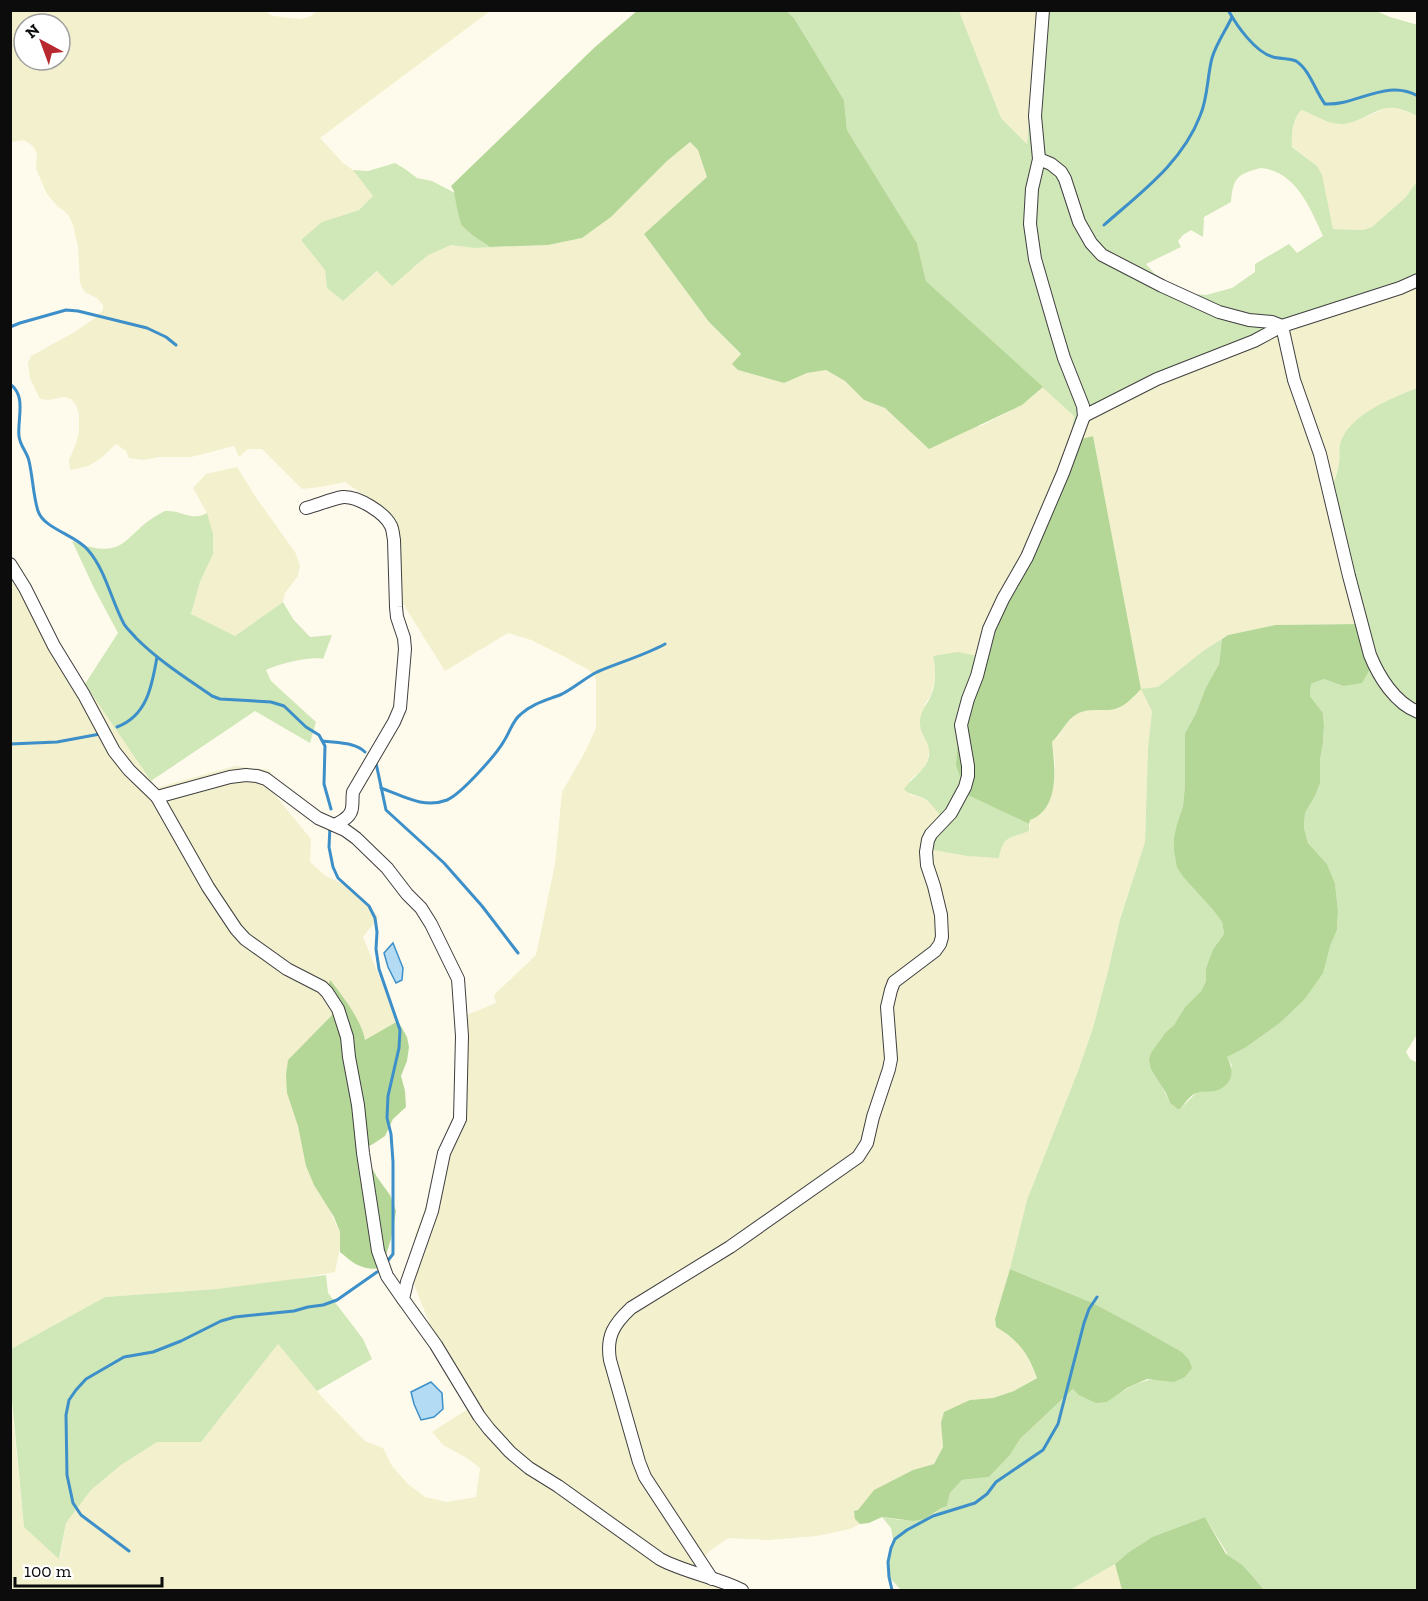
<svg xmlns="http://www.w3.org/2000/svg" width="1428" height="1601" font-family="'Zilla Slab',serif">
<style>
.farmland{fill:#f3f0cd;fill-rule:evenodd}
.green{fill:#d0e7b7;fill-rule:evenodd}
.forest{fill:#b4d797}
.water{fill:#b3dbf4;stroke:#3c8fc8;stroke-width:1.5}
.lines{fill:none;stroke-linecap:round;stroke-linejoin:round}
.stream{stroke:#3c8fc8;stroke-width:3}
.minor-casing{stroke:#3f3f3f;stroke-width:14}
.minor{stroke:#fff;stroke-width:12}
</style>
<rect width="100%" height="100%" fill="#fefbec"/>
<!-- farmland -->
<g class="farmland">
<path d="M263,10l10,6 27,3 9,-2 10,-7 171,1 -170,127 23,25 10,7 20,26 -14,14 -19,6 -39,24 24,30 2,18 16,13 35,-30 36,-3 14,-14 23,-9 24,3 73,-3 34,-7 29,-21 56,-56 23,-19 8,8 10,27 -64,57 65,88 32,33 -3,15 46,13 23,-10 19,-3 19,11 19,19 21,8 14,12 82,6 41,-21 21,-18 31,29 -4,26 -46,108 -11,17 -35,89 -35,-1 -10,1 3,16 -5,23 -6,9 -2,31 7,12 -3,15 -5,8 -12,10v15l11,2 10,7 8,10 -3,9 -13,25 44,8 32,1 1,-9 8,-10 11,-3 10,-4 1,-11 19,-18 5,-18 1,-22 -3,-20 6,-5 6,-10 11,-13 11,-4 29,-1 26,-20 -48,-252 -10,2 7,-22 19,-17 203,-90 36,-9 69,-25v112l-15,6 -62,50 -1,21 -8,25 28,134 -84,1 -47,10 -25,16 -45,36 -6,24 -4,37 -3,94 -25,76 -11,49 -16,61 -15,43 -51,129 -15,63 -17,56 1,8 19,12 8,10 14,28 -23,14 -21,7 -23,2 -29,23 2,24 -9,17 -21,6 -39,20 -16,20 -3,9 5,5 -10,5 -33,7 -49,4 -40,-2 -18,13 -10,10 29,21 18,8h-736l-1,-200 14,137 36,31 6,-35 25,-33 30,-25 36,-23h44l77,-98 44,53 43,44 18,7 9,18 16,18 17,13 22,5 29,-5 4,-29 -13,-10 -24,-13 -11,-13 39,-25 -40,-80 -22,-55 6,-37 17,-45 22,-75 3,-96 39,-16 -2,-8 42,-40 19,-91 7,-72 23,-40 11,-24v-49l-7,-9 -26,-14 -32,-16 -23,-7 -63,38 -48,-77 -3,-63 -23,-31 -26,-18 -25,5 -18,2 -40,-40h-14l-9,8 -5,-11 -43,11h-32l-15,3 -15,-2 -3,-7 -10,-7 -16,15 -12,7 -18,4 -1,-10 6,-14 4,-14v-18l-3,-9 -5,-6 -7,-2 -16,3 -8,-1 -10,-21 -2,-15 3,-7 42,-23 22,-15 8,-8v-5l-6,-7 -11,-5 -4,-5 -2,-6 -2,-35 -5,-22 -4,-9 -5,-5 -6,-4 -11,-13 -11,-25 1,-14 -3,-8 -10,-7 -13,2v-131zM24,24h36v36h-36z"/>
<path d="M959,11h79l-11,133 -26,-26z"/>
<path d="M1386,108h11l20,8v65l-11,16 -34,30 -9,3 -30,-1 -16,-63 -25,-20 -1,-9 6,-22 4,-5 29,12 12,2 15,-3z"/>
<path d="M237,467l20,32 38,53 5,13 -2,11 -13,17 -2,9 -48,34 -44,-22 9,-32 13,-28 -6,-41 -14,-25 13,-14z"/>
<path d="M10,564l32,56 114,168 79,-22 34,4 11,19 -5,6 36,44 -1,23 16,14 23,11 30,30 -16,20 35,84 -33,19 -18,-37 -17,-22 4,32 -46,47 -1,33 38,108 15,31v16l-5,24 -50,9 -68,8 -112,8 -94,52z"/>
<path d="M1115,1564l7,26h-52z"/>
</g>
<!-- green -->
<g class="green">
<path d="M1374,10l16,7 28,8 -1,91c-6,-3 -14,-7 -22,-8 -18,-3 -34,16 -54,16 -14,0 -27,-10 -40,-14 -8,9 -10,25 -9,37l25,19 5,9 11,54 30,1 9,-3 34,-30 11,-16v95l-69,25 -36,9 -32,14 -190,93 -7,22 -13,3 4,-26 -148,-135 -9,-38 -70,-113 -3,-30 -50,-82 -9,-7h174l42,107 26,26 11,-133zM1261,168c34,3 49,39 62,68l-26,17 -8,-9 -34,20v8l-23,16 -26,7 -24,-2 -27,-19 -9,-10 35,-17 -3,-6 5,-6 8,-5 12,7 1,-20 27,-15c2,-24 6,-28 30,-34z"/>
<path d="M395,163l10,6 12,9 15,3 23,12 2,16 4,16 11,10 18,12h10l-26,1 -23,-3 -23,10 -36,31 -15,-15 -34,30 -16,-13 -2,-18 -24,-30 21,-18 37,-12 14,-14 -20,-26 15,1z"/>
<path d="M1417,388l1,645 -12,19 4,7 8,4 -1,527h-153c-11,-15 -23,-25 -38,-36l1,-1 -22,-36 -53,20 -23,15 -14,12 -45,26h-169l-12,-13 -2,-11 6,-27 -2,-11 -9,-11c11,2 34,6 44,1 8,-3 13,-9 21,-12l3,-13 12,-13 27,-3 21,-22 10,-16 53,-50 34,13c12,-9 24,-17 38,-21 20,-7 30,11 46,-13l-9,-16 -46,-26 -43,-23 -83,-34 17,-69 51,-129 15,-43 16,-61 11,-48 25,-77 3,-94 4,-37 -11,-22 17,-2 45,-36 19,-12 -3,25 -13,23 -10,26 -11,20v51l-2,22 -6,18 7,54 29,32 9,12 2,12 -11,15 -7,19v13l-5,10 -16,16 -11,18 -8,7 -6,50 10,21 9,7 18,-18 19,-2 16,-24 -5,-9 18,-9 35,-25 24,-23 33,-70 1,-19 -3,-28 -8,-19 -19,-21 -4,-15 1,-15 10,-17 5,-14v-22l3,-17 1,-18 -1,-12 -13,-17 1,-12 13,-5 19,7 28,-19 -40,-177c3,-9 7,-18 8,-27 1,-6 0,-13 1,-19 8,-29 52,-46 77,-56z"/>
<path d="M165,511c18,-1 26,11 42,2l6,21v20l-13,28 -9,32 44,22 48,-34 10,17 17,18 22,-2 -9,24c-12,-3 -45,5 -57,11l5,11 45,41 -6,21 -55,-32 -104,70 -66,-97 33,-51 -23,-43 -23,-49c59,23 50,-10 93,-30z"/>
<path d="M958,652l20,4 24,155 27,13v7c-18,8 -26,3 -30,27l-32,-2 -45,-8 14,-25 3,-9c-5,-6 -9,-12 -16,-16 -7,-4 -13,-2 -19,-9 7,-10 20,-18 24,-29 5,-18 -7,-21 -8,-36 -1,-12 8,-20 12,-31 4,-12 4,-25 1,-37z"/>
<path d="M326,1275l2,18 35,46 9,20 -55,32 -39,-47 -77,98h-44l-36,23 -30,25 -25,33 -7,36 -35,-32 -13,-137v-41l94,-52 112,-8z"/>
</g>
<!-- forest -->
<g class="forest">
<path d="M638,10h147l9,8 50,82 3,30 70,113 9,38 117,106 -21,18 -93,44 -44,-41 -21,-8 -19,-19 -19,-11 -19,3 -23,10 -46,-13 -6,-6 9,-10 -32,-32 -65,-88 63,-57 -9,-27 -8,-8 -23,19 -56,56 -29,21 -34,7 -58,2 -18,-12 -11,-10 -4,-16 -3,-18 -3,-5 144,-139z"/>
<path d="M1093,436l48,253c-7,7 -15,17 -26,20 -13,3 -26,-2 -38,5 -11,6 -16,20 -25,28 3,26 8,67 -22,78l-1,4 -63,-30 -10,-29 3,-33 18,-73 36,-92 11,-17 46,-108z"/>
<path d="M1359,624l12,43 -9,16 -19,3 -19,-7 -13,5 -1,12 13,17 1,12 -1,18 -3,17v23l-5,13 -10,17 -1,15 4,15 19,21 8,19 3,28 -1,19 -7,16 -7,27 -19,27 -24,23 -35,25 -18,9c8,15 6,28 -12,34 -6,1 -14,0 -19,2 -7,3 -12,12 -17,17l-9,-7 -4,-10 -15,-24 -2,-9 2,-7 15,-21 8,-7 11,-18 16,-16 5,-10v-13l7,-19 11,-15 -2,-12 -9,-12 -29,-32 -7,-11 -3,-16v-13l3,-14 6,-18 2,-22v-51l11,-20 10,-26 13,-23 3,-25 6,-4 47,-10z"/>
<path d="M330,980c12,15 32,41 35,60l33,-19 9,16 2,10 -2,14 -6,15 4,15 1,16 -13,12 -8,17 -12,8 -8,4 4,15 8,14 13,18 6,16 -5,28 -9,29c-19,3 -28,-4 -42,-16v-20l-6,-15 -20,-32 -8,-19 -8,-40 -11,-33 -1,-18 2,-15 46,-47 -7,-23z"/>
<path d="M1010,1269l83,34 43,23 46,26 7,8 3,8 -7,9 -11,5 -27,-3 -20,9 -20,14 -11,1 -17,-8 -6,-6 -53,50 -10,16 -21,22 -27,3 -12,13 -3,13 -7,3 -15,10 -12,2 -31,-4 -13,6 -9,1 -5,-5 -1,-8 4,-1 16,-20 39,-20 21,-6 9,-17 -2,-24 3,-11 26,-12 23,-2 21,-7 23,-13c-9,-24 -18,-38 -41,-51l-1,-8z"/>
<path d="M1205,1517l21,37 16,11 13,14 9,11h-142l-7,-26 14,-12 23,-15z"/>
</g>
<!-- water -->
<g class="water">
<path d="M393,943l10,25 -1,12 -6,3 -8,-16 -4,-14z"/>
<path d="M431,1382l11,11 1,16 -9,8 -13,3 -7,-16 -3,-12z"/>
</g>
<g class="lines">
<!-- stream -->
<g class="stream">
<path d="M1228,10c9,16 27,42 45,47 7,2 16,1 23,4 14,9 19,30 29,43 32,2 61,-26 93,-8"/>
<path d="M1104,225c36,-32 78,-62 96,-109 8,-18 7,-39 12,-58 4,-14 14,-28 20,-41"/>
<path d="M10,327l10,-4 46,-13 12,1 69,17 19,9 10,8"/>
<path d="M10,384c17,12 7,36 9,52 1,10 8,16 10,25 4,17 4,34 9,50 6,18 38,24 50,39 18,21 23,50 36,74 3,5 8,9 12,14 23,23 50,40 76,58l8,3 51,3 13,4 22,21 13,8 6,11 -1,38 7,25"/>
<path d="M117,727c30,-11 35,-41 40,-70"/>
<path d="M323,741c13,2 32,1 42,11"/>
<path d="M10,744l47,-2 43,-8"/>
<path d="M376,763l10,47 58,53 38,43 36,47"/>
<path d="M381,788c22,8 43,21 66,12 14,-6 49,-45 57,-59 6,-9 8,-20 17,-27 12,-11 27,-14 41,-20 12,-6 23,-16 35,-22 23,-10 46,-16 68,-28"/>
<path d="M330,826l-1,21 4,20 5,11 31,28 6,12 2,14 -1,17 3,20 21,61 -1,18 -11,48 -1,22 4,16 2,28v92l-7,9"/>
<path d="M129,1551l-48,-36 -8,-12 -6,-28 -1,-60 3,-15 7,-10 10,-11 38,-22 29,-5 28,-11 40,-20 14,-4 59,-6 14,-4 15,-2 14,-5 40,-28"/>
<path d="M892,1590l-3,-13 -1,-15 3,-14 4,-9 12,-9 26,-14 42,-13 12,-9 9,-12 47,-32 15,-26 26,-101 5,-14 8,-12"/>
</g>
<!-- minor casing -->
<g class="minor-casing">
<g id="minor">
<path d="M1039,159l12,5 10,8 4,7 14,43 12,21 11,12 60,31 57,26 30,8 23,2 10,4 12,54 26,74 29,122 21,79c9,22 25,48 48,57"/>
<path d="M1084,416l73,-37 97,-38 28,-15 118,-38 18,-8"/>
<path d="M306,508c12,-3 25,-9 37,-11 15,-1 42,16 48,29 2,4 2,9 3,14l2,67 1,10 7,21 1,11 -5,59 -6,14 -41,70c-1,6 0,10 -1,16 -1,9 -10,13 -17,17"/>
<path d="M10,564l15,24 29,58 30,49 30,56 15,19 28,27 73,-20 16,-2 11,1 9,3 52,39 27,12 11,8 31,30 20,26 14,14 10,16 27,55 4,57 -2,83 -16,34 -12,58 -25,71 -4,17 33,46 43,71 10,13 21,23 19,16 29,18 102,73c26,14 56,18 82,31"/>
<path d="M157,797l51,90 28,42 9,10 42,30 35,18 5,5 11,17 9,28 2,20 9,48 5,48 15,98 9,25 16,23"/>
<path d="M712,1579l-67,-102 -6,-15 -29,-102c-4,-24 4,-36 21,-52l99,-61 128,-90 9,-14 6,-26 16,-48 2,-10 -4,-52 4,-17 3,-8 41,-31 5,-7 2,-7 -1,-22 -7,-29 -7,-21 -1,-13 2,-12 3,-6 20,-21 14,-26 3,-11v-10l-7,-41 7,-26 9,-23 12,-47 14,-30 24,-42 36,-84 21,-57 -1,-10 -19,-48 -9,-30 -20,-69 -5,-35 2,-35 7,-30 -4,-43 8,-106"/>
</g>
</g>
<!-- minor -->
<use href="#minor" class="minor"/>
</g>
<!-- border -->
<rect width="1428" height="1601" fill="none" stroke="#0c0c0c" stroke-width="24"/>
<!-- north arrow -->
<g transform="translate(42 42) rotate(319)"><circle r="28" fill="#ffffff" stroke="#9e9e9e" stroke-width="1.5"/>
<path d="M0-4.5L10 22L0 15L-10 22Z" fill="#b7292f"/>
<text y="-9" font-size="16" font-weight="bold" text-anchor="middle" fill="#0c0c0c">N</text>
</g>
<!-- scale -->
<path d="M15 1577v9h147v-9" fill="none" stroke="#0c0c0c" stroke-width="3"/>
<text x="24" y="1577" font-size="18" fill="#0c0c0c" stroke="#ffffff" stroke-width="4.5" paint-order="stroke">100 m</text>
</svg>
